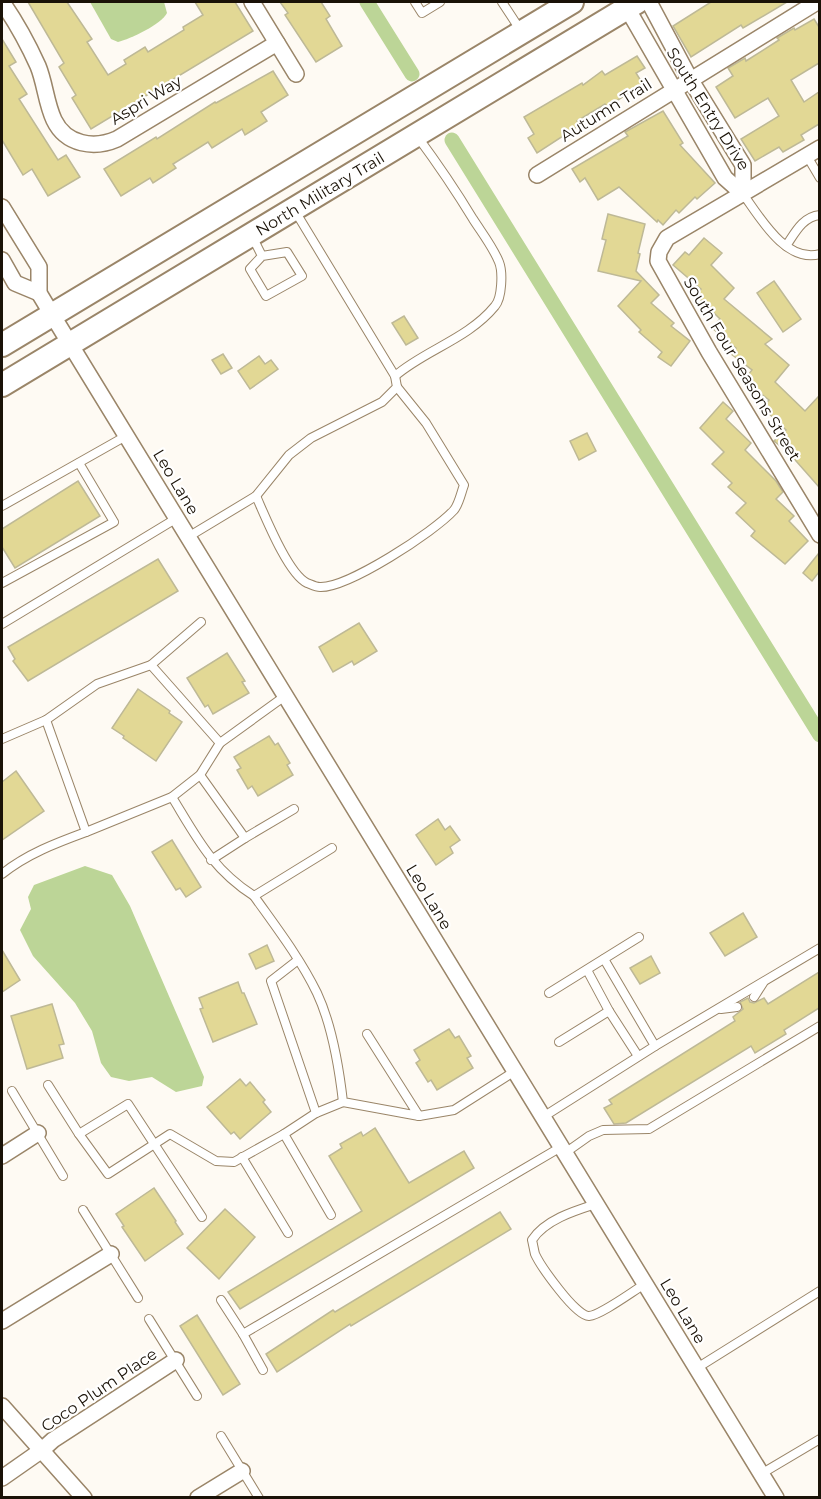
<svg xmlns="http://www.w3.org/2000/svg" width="821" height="1499" font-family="Montserrat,sans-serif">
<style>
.water{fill:#bcd597}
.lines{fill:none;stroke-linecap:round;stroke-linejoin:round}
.canal{stroke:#bcd597;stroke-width:15}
.building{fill:#e2d895;stroke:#beb996;stroke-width:1.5}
.service-casing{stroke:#9a8568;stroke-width:10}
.minor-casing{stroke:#9a8568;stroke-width:18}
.secondary-casing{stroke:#9a8568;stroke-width:26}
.service{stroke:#fff;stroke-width:8}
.minor{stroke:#fff;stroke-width:15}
.secondary{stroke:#fff;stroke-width:22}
.labels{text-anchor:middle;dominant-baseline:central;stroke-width:4.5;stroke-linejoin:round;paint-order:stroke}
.street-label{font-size:16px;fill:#1a1207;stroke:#fff}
</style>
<rect width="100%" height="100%" fill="#fefaf3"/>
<!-- water -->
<g class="water">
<path d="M90,2h74l3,11c-5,11 -37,26 -49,29l-7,-3z"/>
<path d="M85,866l27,9 18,31 74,171 -2,9 -26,6 -24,-15 -23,4 -18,-4 -10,-14 -9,-32 -17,-28 -42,-47 -13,-26 11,-21 -3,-12 6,-12z"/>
</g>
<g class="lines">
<!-- canal -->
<g class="canal">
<path d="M367,2l45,72"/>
<path d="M452,140l368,595"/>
</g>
</g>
<!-- building -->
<g class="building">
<path d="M28,2h39l25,37 -5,3 21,33 18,-11 -2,-4 21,-13 3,5 36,-22 -1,-3 20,-12 -8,-13h40l18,29 -162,98 -19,-31 4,-3 -17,-28 5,-4z"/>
<path d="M280,2h41l9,14 -4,3 16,27 -26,16 -31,-47 3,-2z"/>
<path d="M711,2h76l-44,26 -2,-3 -50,32 -18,-31z"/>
<path d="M814,19l5,8v36l-28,17 13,22 15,-10v32l-18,11 3,5 -21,12 -4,-5 -24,14 -14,-22 38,-23 -11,-18 -33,20 -19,-31 17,-11 -5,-8 17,-10 1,3 33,-21 -2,-2 17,-10 1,2z"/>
<path d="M2,39l14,23 -7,4 18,28 -8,5 39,61 8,-5 14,22 -32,19 -16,-27 -9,6 -21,-35z"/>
<path d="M637,56l8,12 -9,5 7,11 -36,23 -2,-3 -28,17 3,4 -43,28 -9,-15 6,-4 -10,-17 58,-34 1,2 19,-14 3,4z"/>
<path d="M273,71l15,24 -27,17 6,9 -22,14 -3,-6 -30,19 -4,-6 -35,22 3,4 -23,15 -3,-5 -29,18 -17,-27 52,-32 1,2 58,-37 1,1z"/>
<path d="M663,111l20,32 -3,2 35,38 -18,16 -2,-2 -16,16 -3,-3 -13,15 -5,-5 -1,2 -38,-35 -21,13 -13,-22 -5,4 -8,-13 56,-33 -3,-4z"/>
<path d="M608,214l37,10 -7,29 2,1 -4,17 23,24 -8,8 23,20 -3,3 19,15 -19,25 -13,-9 4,-5 -23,-20 2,-2 -23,-24 23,-25 -43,-10 8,-31 -4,-1z"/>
<path d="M704,238l18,15 -11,12 23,23 -10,11 48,40 -7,5 24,21 -14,17 30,29 14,-15v91l-30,-34 -15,-12 12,-11 -24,-23 7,-7 -25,-20 8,-10 -21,-16 5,-6 -24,-20 8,-9 -24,-24 5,-6 -28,-24 12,-13 4,3z"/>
<path d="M774,281l27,38 -18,13 -26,-39z"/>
<path d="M404,316l14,22 -12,7 -14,-22z"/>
<path d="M223,354l9,14 -11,6 -9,-14z"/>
<path d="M259,356l6,8 6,-4 7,9 -28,20 -12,-18z"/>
<path d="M723,402l10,9 -7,8 25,24 -6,7 31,31 7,11 -7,7 18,17 -5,5 19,20 -23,23 -34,-28 4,-5 -19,-18 10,-10 -18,-16 4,-4 -20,-19 12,-12 -24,-24z"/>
<path d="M587,433l9,18 -17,9 -9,-19z"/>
<path d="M78,481l22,35 -85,52 -13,-21v-18z"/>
<path d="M819,553v19l-7,9 -9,-8z"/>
<path d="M158,559l20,32 -150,90 -15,-20 2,-2 -7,-12z"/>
<path d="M359,623l18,28 -23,14 -2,-4 -19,11 -14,-25z"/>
<path d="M227,653l18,28 -3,1 7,11 -36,21 -5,-9 -3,2 -18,-29z"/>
<path d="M138,689l32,22 -1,2 13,9 -26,39 -33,-23 1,-2 -12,-8z"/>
<path d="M269,736l6,9 3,-2 12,20 -3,2 6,10 -35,21 -6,-10 -4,3 -11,-19 4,-2 -7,-11z"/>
<path d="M16,771l28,40 -42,29v-58z"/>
<path d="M438,819l7,11 5,-4 10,14 -10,7 3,6 -17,12 -20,-30z"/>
<path d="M172,840l29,47 -15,10 -6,-9 -4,2 -24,-38z"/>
<path d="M743,913l14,24 -32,19 -15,-23z"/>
<path d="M267,945l7,16 -18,8 -7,-15z"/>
<path d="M2,950l18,30 -18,12z"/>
<path d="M651,956l9,17 -20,11 -10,-16z"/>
<path d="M819,972v36l-35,22 2,4 -31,19 -4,-7 -125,77 -12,1 -10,-16 8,-4 -3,-4 126,-79 -2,-4 10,-8 -3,-7 8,-4 2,4 4,1 10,-5 4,6z"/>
<path d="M238,982l4,11h2l13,31 -44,18 -13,-33 3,-1 -4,-10z"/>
<path d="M52,1004l12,40 -5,1 4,13 -36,11 -16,-53z"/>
<path d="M449,1029l6,9 4,-2 12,20 -4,2 6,10 -36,22 -6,-10 -3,2 -12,-19 4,-3 -6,-10z"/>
<path d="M240,1079l6,7 4,-4 15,18 -2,2 8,10 -31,27 -6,-7 -3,2 -24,-27z"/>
<path d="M375,1128l34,55 55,-32 10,17 -234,141 -12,-17 134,-81 -33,-55 13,-8 -2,-4 21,-12 2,4z"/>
<path d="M154,1188l22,33 -1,1 8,12 -38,27 -23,-34 2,-1 -8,-12z"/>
<path d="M225,1209l30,28 -36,42 -32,-31z"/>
<path d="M500,1212l11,17 -160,97 -1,-2 -73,48 -11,-18 67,-44 2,2z"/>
<path d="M197,1315l43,69 -17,11 -43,-69z"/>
</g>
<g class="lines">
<!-- service casing -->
<g class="service-casing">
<g id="service">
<path d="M415,2l7,11 18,-11"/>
<path d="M502,2l19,29"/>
<path d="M807,156l13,22"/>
<path d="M743,194c16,22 43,70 77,60"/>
<path d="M252,236l10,20 -12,13 16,27 36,-20 -15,-24 -25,4"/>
<path d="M786,246c9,-13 16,-29 34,-31"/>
<path d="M395,376c30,-26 73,-37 100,-70 7,-8 8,-34 4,-44 -6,-15 -17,-29 -26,-43 -17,-28 -36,-56 -56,-83"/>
<path d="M256,496c9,20 32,78 51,87 3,1 9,4 13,4 28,1 114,-55 134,-77 5,-6 7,-17 10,-25l-38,-62 -29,-36"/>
<path d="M2,506l124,-70"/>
<path d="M188,537l68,-41 33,-41 22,-17 71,-36 15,-15 -2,-11 -100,-165"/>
<path d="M2,583l112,-61 -35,-59"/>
<path d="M201,622l-50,43 69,78 65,-47"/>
<path d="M2,624l175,-106"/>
<path d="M46,720l40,112 86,-35 28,-22 20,-32"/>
<path d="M2,739l44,-19 51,-36 54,-19"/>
<path d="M200,775l45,63 49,-29"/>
<path d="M172,797c25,41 40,72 82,99l78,-48"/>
<path d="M211,860l34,-22"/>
<path d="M2,874c25,-20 54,-31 84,-42"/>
<path d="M254,896c22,31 46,62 63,97 15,32 22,74 26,109l76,14 -52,-82"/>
<path d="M298,960l-27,21 45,132"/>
<path d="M587,970l22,41 29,45"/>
<path d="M549,993l90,-56"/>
<path d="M754,997l9,-14"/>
<path d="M721,1009l16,-2"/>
<path d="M559,1042l50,-31"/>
<path d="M655,1046l165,-98"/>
<path d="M48,1085l31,49 29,40 62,-40 46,27 18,1 50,-28"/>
<path d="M12,1091l51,85"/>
<path d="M419,1116l35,-6 61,-39"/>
<path d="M543,1117l112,-71 -51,-87"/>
<path d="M79,1134l49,-30 74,113"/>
<path d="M565,1153l24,-17 14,-6 46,-1 171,-103"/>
<path d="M242,1157l46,76"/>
<path d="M596,1204c-22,7 -51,16 -64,36 1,4 2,10 3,14 5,11 41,63 54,62 12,-1 44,-25 56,-32"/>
<path d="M83,1210l55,88"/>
<path d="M331,1215l-47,-81 32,-21 27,-11"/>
<path d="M221,1300l22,34 318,-187"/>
<path d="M149,1319l48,77"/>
<path d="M243,1334l20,36"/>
<path d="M697,1368l123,-77"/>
<path d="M221,1436l38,62"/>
<path d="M761,1474l59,-35"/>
</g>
</g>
<!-- minor casing -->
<g class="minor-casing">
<g id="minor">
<path d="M2,2c14,20 26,42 36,64 7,17 8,37 16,54 12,25 40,29 63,19l160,-96"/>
<path d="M252,2l44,72"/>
<path d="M649,2l41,77 53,86v29"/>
<path d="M627,8l98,170 18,16"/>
<path d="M820,148l-153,90 -8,14 -1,9 51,91 111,183"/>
<path d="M537,175l280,-173"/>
<path d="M2,207l37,60v26l6,10 731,1195"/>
<path d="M2,260l13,23 24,10"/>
<path d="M2,1156l36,-23"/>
<path d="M2,1321l109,-67"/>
<path d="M2,1406l82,92"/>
<path d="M2,1478l40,-28 11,-10 123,-80"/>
<path d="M198,1498l44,-27"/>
</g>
</g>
<!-- secondary casing -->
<g class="secondary-casing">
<g id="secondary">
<path d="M2,345l570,-343"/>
<path d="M2,385l635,-383"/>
</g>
</g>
<!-- service -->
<use href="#service" class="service"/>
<!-- minor -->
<use href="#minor" class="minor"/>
<!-- secondary -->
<use href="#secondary" class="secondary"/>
</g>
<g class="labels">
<!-- street labels -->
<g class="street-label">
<text transform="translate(146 100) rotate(-31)">Aspri Way</text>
<text transform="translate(708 109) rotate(58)">South Entry Drive</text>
<text transform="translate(606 110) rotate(-32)">Autumn Trail</text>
<text transform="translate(320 194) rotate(-31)">North Military Trail</text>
<text transform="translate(742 369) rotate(59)">South Four Seasons Street</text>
<text transform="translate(176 482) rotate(59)">Leo Lane</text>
<text transform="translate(429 897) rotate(59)">Leo Lane</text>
<text transform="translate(683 1311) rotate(59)">Leo Lane</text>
<text transform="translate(99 1390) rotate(-34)">Coco Plum Place</text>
</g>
</g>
<!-- border -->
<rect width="821" height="1499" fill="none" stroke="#1a1207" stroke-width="6"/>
</svg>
